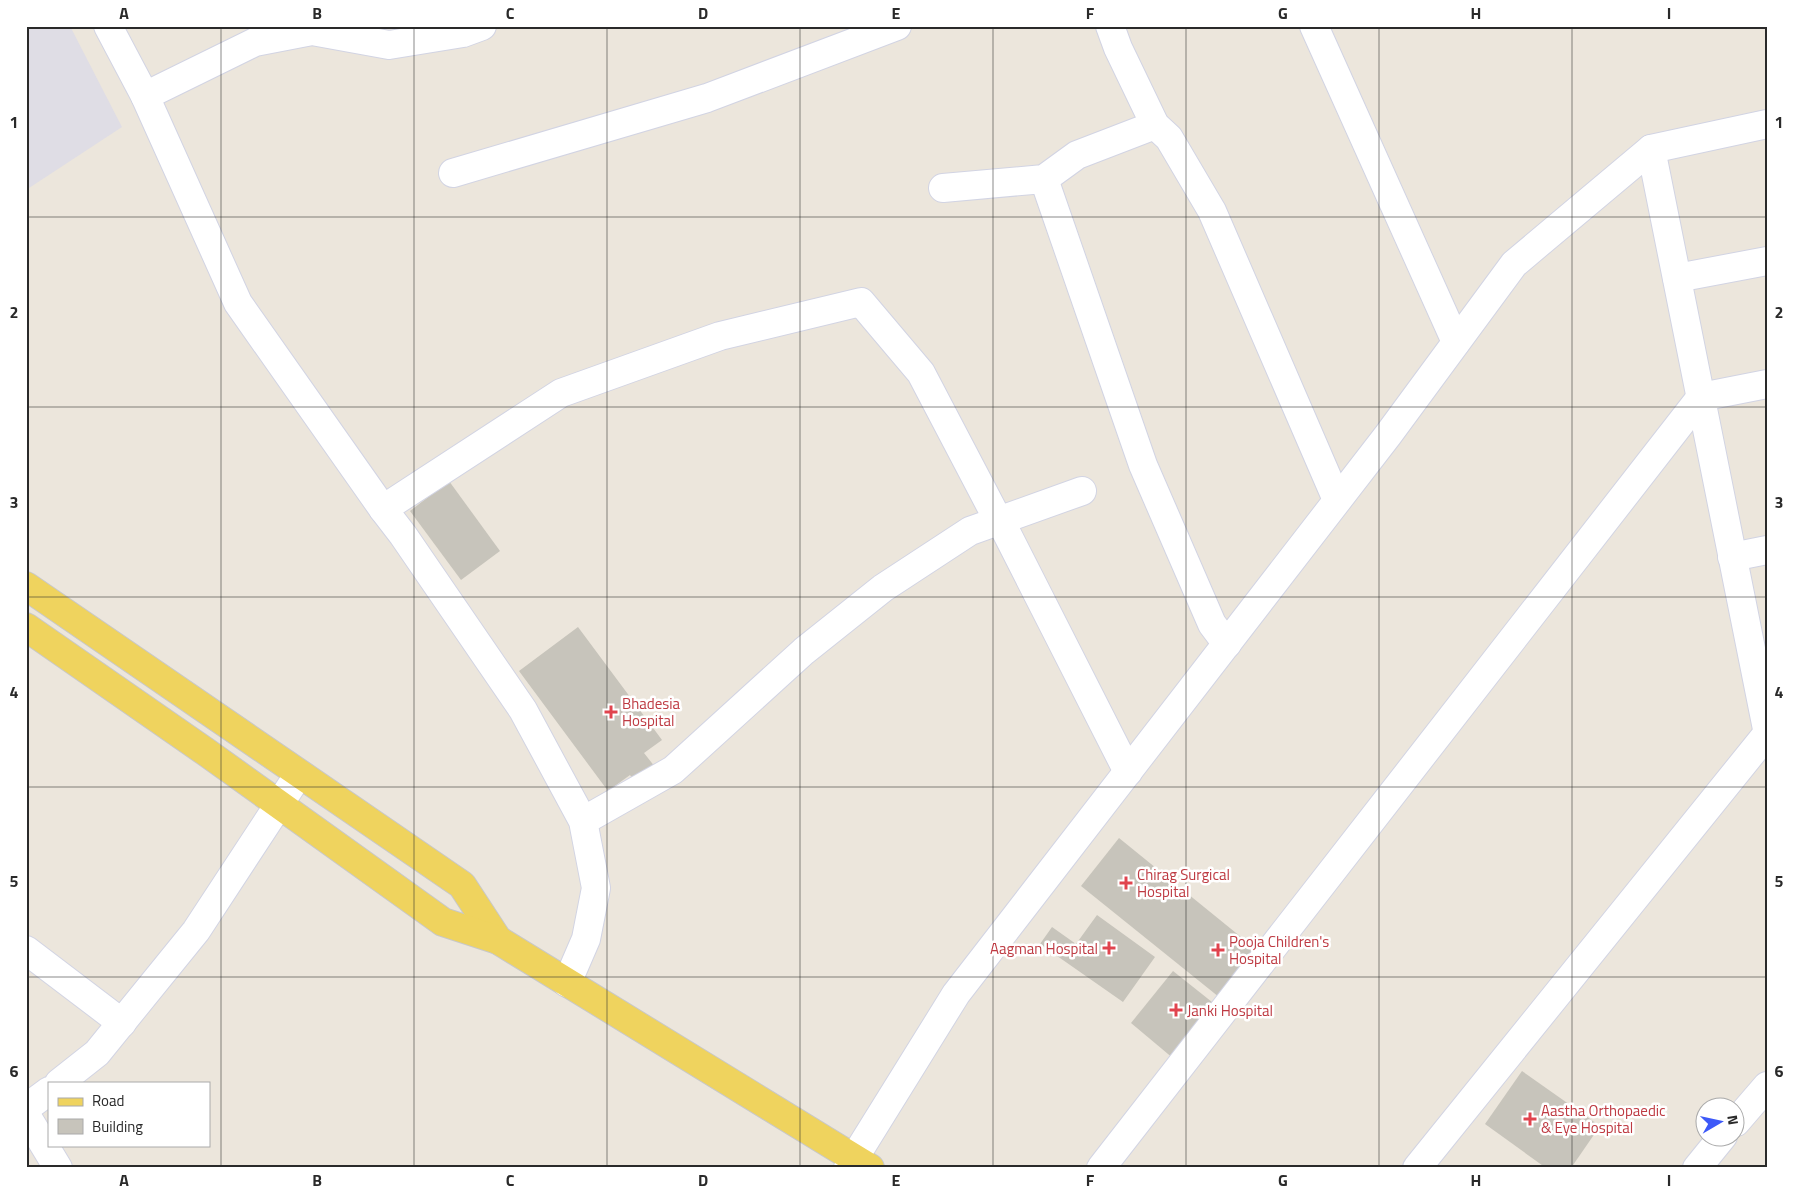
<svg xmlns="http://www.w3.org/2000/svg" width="1793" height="1194" font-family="'Titillium Web',sans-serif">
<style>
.industrial{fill:#dfdde5}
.building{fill:#c7c4bb}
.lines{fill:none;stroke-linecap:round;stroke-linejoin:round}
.minor-casing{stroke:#d2d4e3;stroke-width:30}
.primary-casing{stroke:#c8c8c8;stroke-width:30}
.minor{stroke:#fff;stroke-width:28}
.primary{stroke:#efd35e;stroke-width:28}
.grid{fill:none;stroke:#2a2a2a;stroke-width:1;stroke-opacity:0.55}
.health-dot{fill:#e0444e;stroke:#fff;stroke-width:2}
.labels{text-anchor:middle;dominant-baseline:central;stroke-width:5;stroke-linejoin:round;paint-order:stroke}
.health-label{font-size:15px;fill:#be3a42;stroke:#fff;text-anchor:start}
.neatline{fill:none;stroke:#2a2a2a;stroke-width:2}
.grid-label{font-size:16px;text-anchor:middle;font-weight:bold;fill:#2a2a2a}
</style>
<rect width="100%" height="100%" fill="#ece6dc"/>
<!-- industrial -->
<path class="industrial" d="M26,26h44l52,101 -96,63z"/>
<!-- building -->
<g class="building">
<path d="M449,481l51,70 -39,29 -51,-69z"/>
<path d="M578,627l84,113 -18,13 15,19 -20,16 -9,-13 -22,16 -89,-120z"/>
<path d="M1119,838l138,112 -38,47 -138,-111z"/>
<path d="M1097,915l58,42 -32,45 -83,-58 12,-17 24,17z"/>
<path d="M1173,971l44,35 -43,53 -43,-36z"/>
<path d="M1522,1071l78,55 -29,42h-25l-61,-44z"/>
</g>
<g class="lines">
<!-- minor casing -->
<g class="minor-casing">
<g id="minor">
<path d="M108,26l37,70 93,207 145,206 20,26 120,175 60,111 13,67 -10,51 -19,44"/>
<path d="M1110,26l8,22 37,77 14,13 43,73 125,289"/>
<path d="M1314,26l142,316"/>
<path d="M145,96l110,-54 57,-11 77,14 74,-12 19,-7"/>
<path d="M1651,149l116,580"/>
<path d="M453,173l254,-75 190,-72"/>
<path d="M1044,179l99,286 69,159 15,20"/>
<path d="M943,188l101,-9 33,-24 78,-30"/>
<path d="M1677,278l90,-17"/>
<path d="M383,509l178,-116 159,-57 141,-34 60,71 77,147h2l128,252"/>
<path d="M1732,557l35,-7"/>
<path d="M583,821l90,-51 131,-119 79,-63 87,-57 112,-40"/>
<path d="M26,950l96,73"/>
<path d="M59,1083l38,-30 99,-122 103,-157"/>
<path d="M26,1108l23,-17"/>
<path d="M26,1115l32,53"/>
<path d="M1736,1122l31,-36"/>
<path d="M848,1168l108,-174 432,-559 126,-171 137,-115 116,-25"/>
<path d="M1101,1168l600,-771 66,-13"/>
<path d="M1417,1168l350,-434"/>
<path d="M1697,1168l26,-32"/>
</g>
</g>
<!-- primary casing -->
<g class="primary-casing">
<g id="primary">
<path d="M26,586l436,299 36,55"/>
<path d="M26,627l180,125 237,170 55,18 372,228"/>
</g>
</g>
<!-- minor -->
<use href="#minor" class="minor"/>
<!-- primary -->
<use href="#primary" class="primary"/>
</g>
<!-- grid -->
<path class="grid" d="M221,26v1142M414,26v1142M607,26v1142M800,26v1142M993,26v1142M1186,26v1142M1379,26v1142M1572,26v1142M26,217h1741M26,407h1741M26,597h1741M26,787h1741M26,977h1741"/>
<!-- markers -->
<g class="health-dot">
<path d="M608.5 704.5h5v5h5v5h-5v5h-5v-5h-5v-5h5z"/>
<path d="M1123.5 875.5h5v5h5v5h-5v5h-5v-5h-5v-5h5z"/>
<path d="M1106.5 940.5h5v5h5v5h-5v5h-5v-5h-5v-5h5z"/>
<path d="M1215.5 942.5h5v5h5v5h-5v5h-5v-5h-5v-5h5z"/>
<path d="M1173.5 1002.5h5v5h5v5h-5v5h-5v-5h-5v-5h5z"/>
<path d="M1527.5 1111.5h5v5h5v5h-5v5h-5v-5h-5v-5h5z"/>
</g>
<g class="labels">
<!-- health labels -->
<g class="health-label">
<text x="622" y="703">Bhadesia<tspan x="622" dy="17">Hospital</tspan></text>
<text x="1137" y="874">Chirag Surgical<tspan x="1137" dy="17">Hospital</tspan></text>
<text x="1229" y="941">Pooja Children's<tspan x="1229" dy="17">Hospital</tspan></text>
<text x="1098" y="948" text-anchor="end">Aagman Hospital</text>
<text x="1187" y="1010">Janki Hospital</text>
<text x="1541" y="1110">Aastha Orthopaedic<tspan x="1541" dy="17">&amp; Eye Hospital</tspan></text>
</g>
</g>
<!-- border -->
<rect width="1793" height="1194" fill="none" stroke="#ffffff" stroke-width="55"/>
<!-- legend -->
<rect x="48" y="1082" width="162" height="65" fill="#ffffff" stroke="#aaaaaa"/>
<rect x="58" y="1098" width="25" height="8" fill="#efd35e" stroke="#aaaaaa"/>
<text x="92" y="1106" font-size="15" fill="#2a2a2a">Road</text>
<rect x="58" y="1119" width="25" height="15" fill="#c7c4bb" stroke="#aaaaaa"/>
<text x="92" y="1132" font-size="15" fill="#2a2a2a">Building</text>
<!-- north arrow -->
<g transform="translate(1720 1122) rotate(81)"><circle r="24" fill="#ffffff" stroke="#aaaaaa"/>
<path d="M0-4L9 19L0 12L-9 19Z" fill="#3d59f8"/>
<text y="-8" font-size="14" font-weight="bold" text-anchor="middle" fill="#2a2a2a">N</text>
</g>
<rect x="28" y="28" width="1738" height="1138" class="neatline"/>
<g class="grid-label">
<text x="124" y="19">A</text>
<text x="317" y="19">B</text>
<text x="510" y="19">C</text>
<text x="703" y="19">D</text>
<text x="896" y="19">E</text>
<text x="1090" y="19">F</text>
<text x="1283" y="19">G</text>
<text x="1476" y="19">H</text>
<text x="1669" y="19">I</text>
<text x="14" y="128">1</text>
<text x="1779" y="128">1</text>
<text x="14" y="318">2</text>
<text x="1779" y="318">2</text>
<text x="14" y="508">3</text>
<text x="1779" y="508">3</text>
<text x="14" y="698">4</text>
<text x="1779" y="698">4</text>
<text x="14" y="887">5</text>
<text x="1779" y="887">5</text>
<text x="14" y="1077">6</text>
<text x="1779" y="1077">6</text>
<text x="124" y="1186">A</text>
<text x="317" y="1186">B</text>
<text x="510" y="1186">C</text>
<text x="703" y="1186">D</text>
<text x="896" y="1186">E</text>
<text x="1090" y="1186">F</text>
<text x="1283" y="1186">G</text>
<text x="1476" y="1186">H</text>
<text x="1669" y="1186">I</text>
</g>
</svg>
